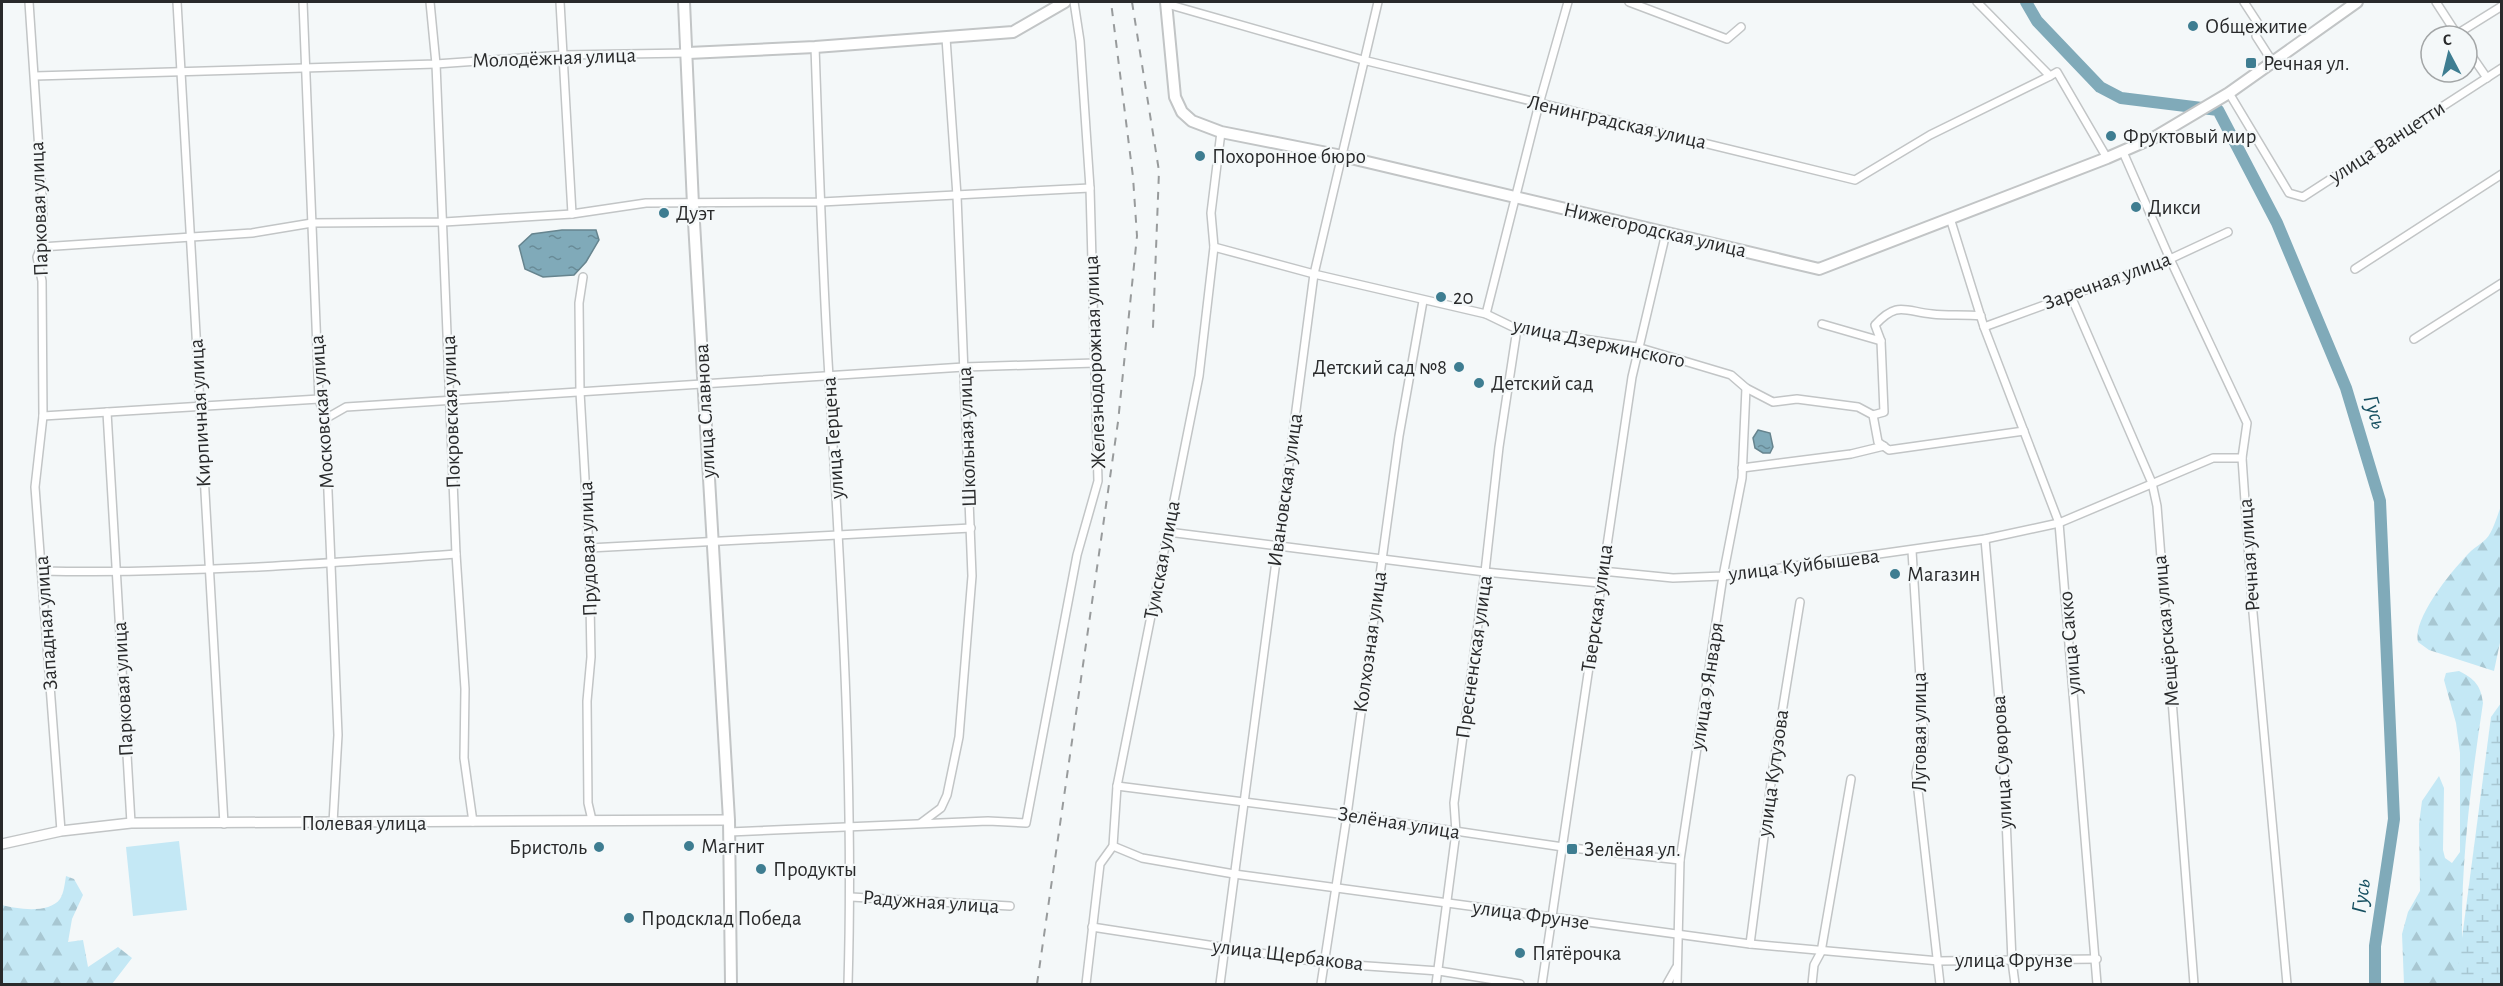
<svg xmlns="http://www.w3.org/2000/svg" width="2503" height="986" font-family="'Alegreya Sans',sans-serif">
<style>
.forest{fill:url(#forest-firs)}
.wetland{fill:url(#wetland-marsh)}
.pitch{fill:#c4e8f5}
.water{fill:url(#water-ripples);stroke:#66848e;stroke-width:1.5}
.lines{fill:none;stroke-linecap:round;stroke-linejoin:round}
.river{stroke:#80aab9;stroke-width:12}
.minor-casing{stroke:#c2c5c6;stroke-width:10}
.tertiary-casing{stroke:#c2c5c6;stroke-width:12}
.secondary-casing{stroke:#c2c5c6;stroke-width:14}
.minor{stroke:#fff;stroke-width:7}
.tertiary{stroke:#fff;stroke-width:9}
.secondary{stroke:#fff;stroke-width:10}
.rail{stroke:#989b9c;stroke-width:2;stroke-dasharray:8 8;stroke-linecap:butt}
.poi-dot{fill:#3e7d91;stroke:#f4f8f9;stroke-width:2}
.labels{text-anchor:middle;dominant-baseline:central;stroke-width:4.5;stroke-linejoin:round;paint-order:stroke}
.poi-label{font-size:21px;fill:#292a2b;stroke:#f4f8f9;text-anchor:start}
.street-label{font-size:21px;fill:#292a2b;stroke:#f4f8f9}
.water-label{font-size:22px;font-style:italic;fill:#154f60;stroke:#f4f8f9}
</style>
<defs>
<pattern id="forest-firs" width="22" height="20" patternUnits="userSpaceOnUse" patternTransform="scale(1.5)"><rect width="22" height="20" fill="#c4e8f5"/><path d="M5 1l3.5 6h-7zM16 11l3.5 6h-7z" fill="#a8c7d2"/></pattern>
<pattern id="wetland-marsh" width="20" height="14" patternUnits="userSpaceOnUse" patternTransform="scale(1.5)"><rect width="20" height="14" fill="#c4e8f5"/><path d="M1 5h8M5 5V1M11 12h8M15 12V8" fill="none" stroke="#a8c7d2"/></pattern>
<pattern id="water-ripples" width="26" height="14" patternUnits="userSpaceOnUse" patternTransform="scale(1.5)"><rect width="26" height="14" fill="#80aab9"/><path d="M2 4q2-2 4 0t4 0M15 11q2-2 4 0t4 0" fill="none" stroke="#698b97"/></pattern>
</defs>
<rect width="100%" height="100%" fill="#f4f8f9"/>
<!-- forest -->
<g class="forest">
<path d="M2501,506l1,127 -8,38 -65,-21 -11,-8c-6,-24 36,-74 53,-91 4,-4 10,-7 15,-12 7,-7 11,-23 15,-33z"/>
<path d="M2459,671c16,8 22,15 24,32 -14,93 -26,188 -19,281h-60l-2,-50 6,-22 12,-21 -1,-67 3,-23 17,-25 5,12 -1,62 2,8 7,5 8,-11v-99l-4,-30 -12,-43 2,-7z"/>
<path d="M66,876l8,3 9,16 -11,24 -4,23 15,-2 5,27 30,-20 14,11 -20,26h-110v-79c15,4 47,9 58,-6 4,-6 5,-17 6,-23z"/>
</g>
<!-- wetland -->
<path class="wetland" d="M2501,703v281h-45l35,-267z"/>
<!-- pitch -->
<path class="pitch" d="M179,841l8,69 -54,6 -7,-69z"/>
<!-- water -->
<g class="water">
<path d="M562,230h34l3,10 -13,22 -12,13 -31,2 -18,-8 -6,-23 13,-12z"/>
<path d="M1758,430l12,3 3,14 -3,6h-7l-8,-5 -2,-10z"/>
</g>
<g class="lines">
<!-- river -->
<path class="river" d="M2026,2l11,19 63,66 21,11 97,12 59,113 69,165 34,113 14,318 -19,127v38"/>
<!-- minor casing -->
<g class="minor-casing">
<g id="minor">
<path d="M29,2l14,208 -2,37 -4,10 5,24 1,135 -8,71 26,344"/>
<path d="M177,2l47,822"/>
<path d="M303,2l16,397 6,20 13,316 -5,88"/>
<path d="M430,2l6,62 20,490 9,135 -1,69 9,64"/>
<path d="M560,2l12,212"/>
<path d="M1629,2l98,37 14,-12"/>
<path d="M1977,2l73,74 7,-4 50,86"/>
<path d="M2244,2l15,23 -3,11 16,25"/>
<path d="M2436,2l22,34"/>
<path d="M1167,4l196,56 492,120 75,-45 120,-59"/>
<path d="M2457,34l45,-28"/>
<path d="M815,47c4,110 7,220 14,330 12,203 25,404 19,607"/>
<path d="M2467,49l20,29"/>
<path d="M35,76l401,-12 127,-9 125,-2"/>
<path d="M2229,93l60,100 14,4 199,-129"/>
<path d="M2123,152l47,107 77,164 -5,35 10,144 35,382"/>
<path d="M1950,218l34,109 75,196 38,461"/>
<path d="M41,247l211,-14 60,-10 132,-1 128,-8 74,-11 175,-1 269,-14"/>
<path d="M1214,247l100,27 172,40 31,15 120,18 94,28 15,13 27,14 24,-3 61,8 15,8 5,27 11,8 135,-19"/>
<path d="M2355,269l147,-95"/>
<path d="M583,277l-4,26 1,89 9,156 2,109 -4,44 1,102 4,17"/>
<path d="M2070,294l82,189 5,23 37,478"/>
<path d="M1486,314l53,-210 29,-102"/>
<path d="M1822,324l59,17"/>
<path d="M1984,327l186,-68 58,-27"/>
<path d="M2414,339l88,-56"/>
<path d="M107,412l24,411"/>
<path d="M1873,415l11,-3 -3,-71 -6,-16c22,-24 29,-14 57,-11 16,2 32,0 49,2"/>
<path d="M43,416l276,-17"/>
<path d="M325,419l21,-12 618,-40 131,-4"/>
<path d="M1742,468l109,-14 33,-8"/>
<path d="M1168,532l317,40 115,11"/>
<path d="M1985,539l18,207 9,215 3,23"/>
<path d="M589,548l382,-20"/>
<path d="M1912,551l12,190 -8,32 24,211"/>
<path d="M42,571c138,3 277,-7 414,-17"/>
<path d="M1602,571l71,7 50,-2 262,-37 74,-16 154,-65h29"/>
<path d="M1117,786l230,29 216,32 117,13"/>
<path d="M921,823l20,-15 6,-13 12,-58 13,-161 -15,-380 -11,-158"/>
<path d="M729,832l259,-11 38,2 51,-268 21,-74 -8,-293 -10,-147 -6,-39"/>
<path d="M1113,846l29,12 92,16 516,70 189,17 158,-2"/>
<path d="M851,897l159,9"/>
<path d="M1092,927l233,36 114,8 81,13"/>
<path d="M1750,944l23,-176 27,-166"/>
<path d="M1086,984l14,-120 13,-18 4,-60 82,-410 15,-129 -3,-34 10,-81"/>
<path d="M1220,984l94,-710 64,-272"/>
<path d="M1321,984l26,-169 52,-379 24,-135"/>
<path d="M1436,984l20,-152 -2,-29 31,-231 14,-125 18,-118"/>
<path d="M1542,984l90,-607 34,-144"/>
<path d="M1667,984l9,-16"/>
<path d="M1677,984l3,-124 43,-284 19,-98 4,-90"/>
<path d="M1812,984l2,-19 7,-13 30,-173"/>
</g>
</g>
<!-- tertiary casing -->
<g class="tertiary-casing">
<path id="tertiary" d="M2,844l59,-13 70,-8 598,-3"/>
</g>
<!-- secondary casing -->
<g class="secondary-casing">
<g id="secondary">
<path d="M684,2l9,203 36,615 2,164"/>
<path d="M1166,2l9,95 7,15 10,9 29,11 121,24 477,113 288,-111 48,-21 74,-44 128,-91"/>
<path d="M688,53l127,-6 198,-15 52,-30"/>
</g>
</g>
<!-- minor -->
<use href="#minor" class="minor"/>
<!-- tertiary -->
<use href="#tertiary" class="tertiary"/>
<!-- secondary -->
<use href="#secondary" class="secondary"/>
<!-- rail -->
<g class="rail">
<path d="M1132,2l27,169 -6,157"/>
<path d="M1037,984l81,-562 19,-186 -4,-59 -22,-175"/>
</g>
</g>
<!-- markers -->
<g class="poi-dot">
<circle cx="2193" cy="26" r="6"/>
<rect x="2245" y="57" width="12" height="12" rx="3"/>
<circle cx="2111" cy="136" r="6"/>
<circle cx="1200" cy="156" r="6"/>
<circle cx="2136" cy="207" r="6"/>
<circle cx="664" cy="213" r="6"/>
<circle cx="1441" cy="297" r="6"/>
<circle cx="1459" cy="367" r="6"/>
<circle cx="1479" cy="383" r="6"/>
<circle cx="1895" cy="574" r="6"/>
<circle cx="689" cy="846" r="6"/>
<circle cx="599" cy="847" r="6"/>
<rect x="1566" y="843" width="12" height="12" rx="3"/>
<circle cx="761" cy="869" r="6"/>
<circle cx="629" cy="918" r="6"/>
<circle cx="1520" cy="953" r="6"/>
</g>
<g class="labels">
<!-- poi labels -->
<g class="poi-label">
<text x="2205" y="26">Общежитие</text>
<text x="2263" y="63">Речная ул.</text>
<text x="2123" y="136">Фруктовый мир</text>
<text x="1212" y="156">Похоронное бюро</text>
<text x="2148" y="207">Дикси</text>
<text x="676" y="213">Дуэт</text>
<text x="1453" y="297">20</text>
<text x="1447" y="367" text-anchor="end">Детский сад №8</text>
<text x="1491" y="383">Детский сад</text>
<text x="1907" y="574">Магазин</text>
<text x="701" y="846">Магнит</text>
<text x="587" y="847" text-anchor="end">Бристоль</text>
<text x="1584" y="849">Зелёная ул.</text>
<text x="773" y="869">Продукты</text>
<text x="641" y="918">Продсклад Победа</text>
<text x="1532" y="953">Пятёрочка</text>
</g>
<!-- street labels -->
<g class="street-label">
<text transform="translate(554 58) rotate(-2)">Молодёжная улица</text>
<text transform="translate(1617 122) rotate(13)">Ленинградская улица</text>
<text transform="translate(2387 142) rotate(-33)">улица Ванцетти</text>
<text transform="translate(39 209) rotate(-92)">Парковая улица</text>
<text transform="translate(1655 230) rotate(13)">Нижегородская улица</text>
<text transform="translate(2107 281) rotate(-20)">Заречная улица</text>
<text transform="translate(1599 343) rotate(12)">улица Дзержинского</text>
<text transform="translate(1095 362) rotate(-92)">Железнодорожная улица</text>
<text transform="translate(705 411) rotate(-93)">улица Славнова</text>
<text transform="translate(322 412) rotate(-94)">Московская улица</text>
<text transform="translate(451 412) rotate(-92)">Покровская улица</text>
<text transform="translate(200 413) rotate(-93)">Кирпичная улица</text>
<text transform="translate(967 437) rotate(-92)">Школьная улица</text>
<text transform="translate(833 438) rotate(-94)">улица Герцена</text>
<text transform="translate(1285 490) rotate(-82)">Ивановская улица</text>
<text transform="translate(588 549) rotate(-92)">Прудовая улица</text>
<text transform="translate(2249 555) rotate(-94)">Речная улица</text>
<text transform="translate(1162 560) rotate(-79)">Тумская улица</text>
<text transform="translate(1804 565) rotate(-7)">улица Куйбышева</text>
<text transform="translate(1597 608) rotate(-82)">Тверская улица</text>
<text transform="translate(46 623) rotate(-94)">Западная улица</text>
<text transform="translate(2166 631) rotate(-95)">Мещёрская улица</text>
<text transform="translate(1370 642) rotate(-82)">Колхозная улица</text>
<text transform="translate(2070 643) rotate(-95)">улица Сакко</text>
<text transform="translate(1474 657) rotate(-82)">Пресненская улица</text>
<text transform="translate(1707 686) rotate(-81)">улица 9 Января</text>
<text transform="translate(123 689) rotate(-93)">Парковая улица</text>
<text transform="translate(1919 732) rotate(-90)">Луговая улица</text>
<text transform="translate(2002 762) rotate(-93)">улица Суворова</text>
<text transform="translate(1773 773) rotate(-82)">улица Кутузова</text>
<text x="364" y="823">Полевая улица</text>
<text transform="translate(1399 823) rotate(9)">Зелёная улица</text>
<text transform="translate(931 902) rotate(4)">Радужная улица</text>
<text transform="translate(1531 915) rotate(8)">улица Фрунзе</text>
<text transform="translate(1288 955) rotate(7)">улица Щербакова</text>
<text x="2014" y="960">улица Фрунзе</text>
</g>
<!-- water labels -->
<g class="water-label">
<text transform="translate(2375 412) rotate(73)">Гусь</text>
<text transform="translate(2361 896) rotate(-82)">Гусь</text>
</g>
</g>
<!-- border -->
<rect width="2503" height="986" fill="none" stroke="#292a2b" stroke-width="6"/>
<!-- north arrow -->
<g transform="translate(2449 54) rotate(353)"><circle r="28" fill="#f4f8f9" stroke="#a3a6a7" stroke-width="1.5"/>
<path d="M0-4.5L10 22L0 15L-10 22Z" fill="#3e7d91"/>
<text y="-9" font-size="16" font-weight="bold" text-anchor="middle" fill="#292a2b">С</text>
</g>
</svg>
